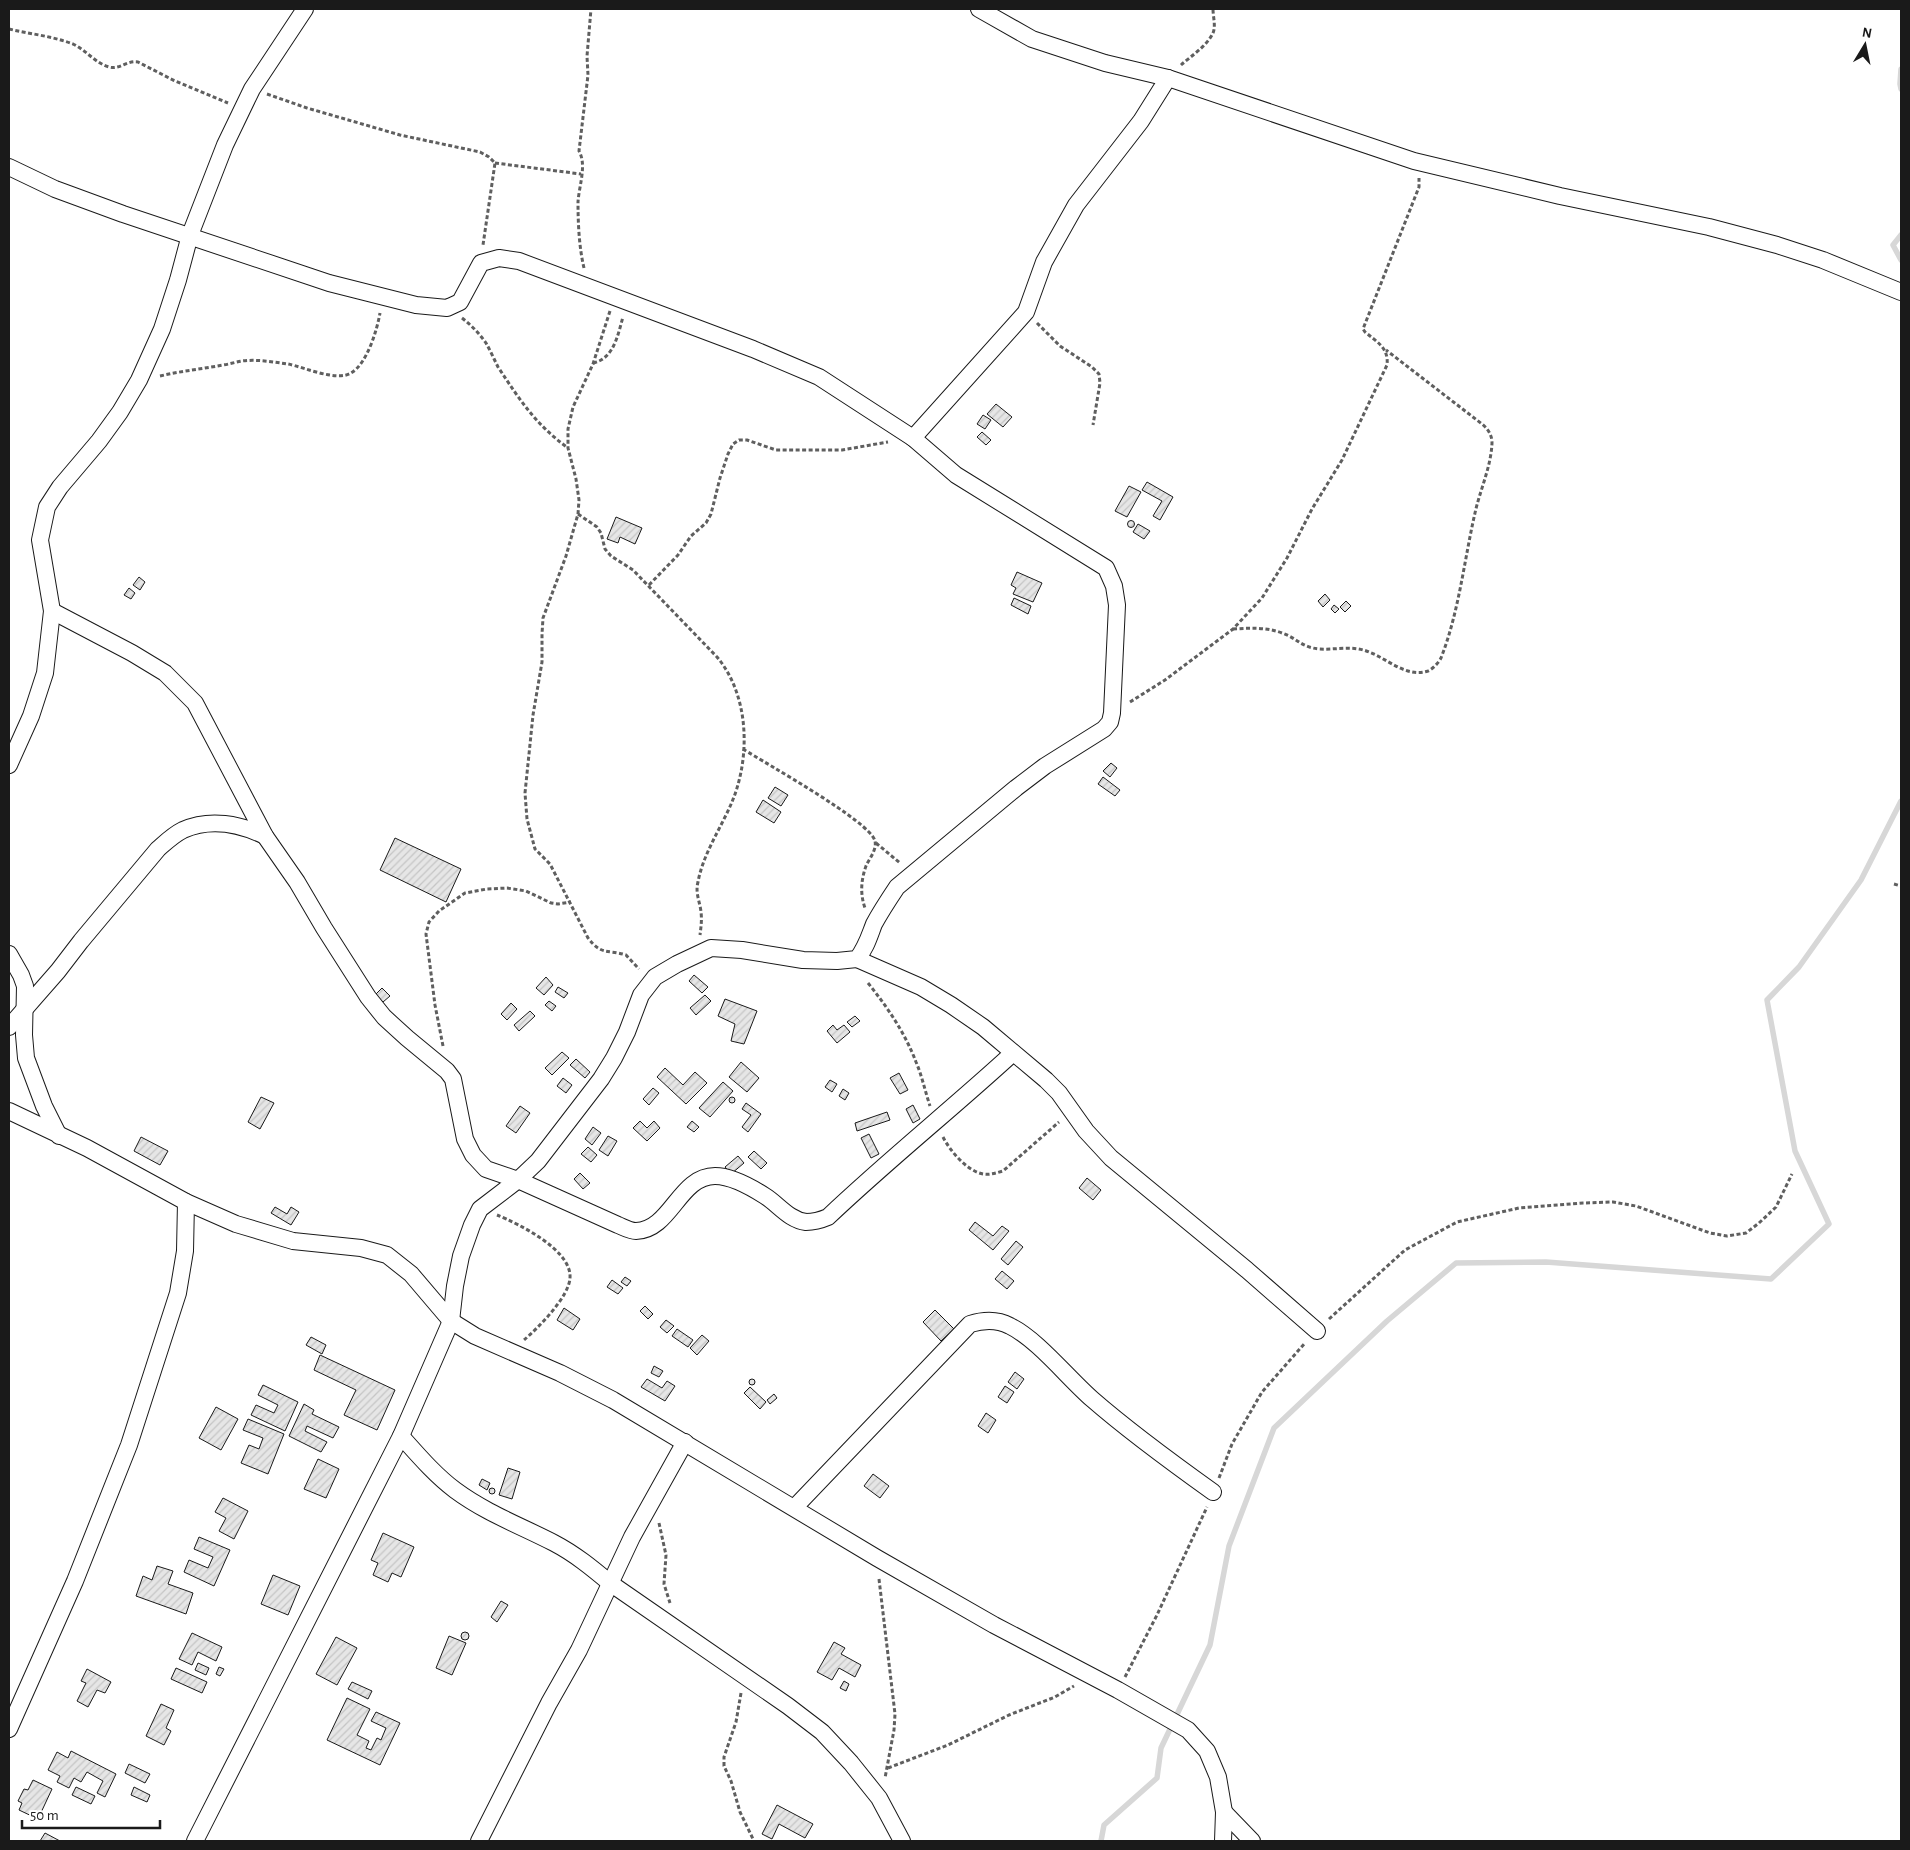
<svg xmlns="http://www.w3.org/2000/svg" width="1910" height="1850" font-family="'Alegreya Sans',sans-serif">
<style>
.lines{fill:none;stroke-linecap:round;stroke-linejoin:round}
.stream{stroke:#d7d7d7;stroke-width:5.5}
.building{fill:url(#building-hatch);stroke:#1a1a1a}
.street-casing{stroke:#1a1a1a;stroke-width:18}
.path{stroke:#5f5f5f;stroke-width:3;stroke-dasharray:4 2.5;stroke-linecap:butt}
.street{stroke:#fff;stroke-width:16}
</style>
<defs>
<pattern id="building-hatch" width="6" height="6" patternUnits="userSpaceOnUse" patternTransform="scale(1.25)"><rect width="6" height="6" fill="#e6e6e6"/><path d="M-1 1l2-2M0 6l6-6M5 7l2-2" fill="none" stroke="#c5c5c5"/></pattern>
</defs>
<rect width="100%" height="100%" fill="#fff"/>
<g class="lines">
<!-- stream -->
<g class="stream">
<path d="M1901,69l-1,15 1,5"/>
<path d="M1901,235l-8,10 8,15"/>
<path d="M1101,1841l3,-16 53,-47 4,-30 49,-103 19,-99 45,-118 113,-107 69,-58 90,-1 225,17 58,-55 -34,-73 -28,-151 32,-33 62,-87 40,-79"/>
</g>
</g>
<!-- building -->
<g class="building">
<path d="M996,404l16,13 -9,10 -16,-13z"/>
<path d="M983,415l8,5 -6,9 -8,-5z"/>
<path d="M982,432l9,8 -5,5 -9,-8z"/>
<path d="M1147,482l26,15 -13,23 -7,-4 9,-15 -20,-11z"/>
<path d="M1129,486l12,6 -14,25 -12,-6z"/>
<path d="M616,517l26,11 -7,16 -15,-7 -2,6 -11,-4z"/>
<circle cx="1131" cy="524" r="3.5"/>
<path d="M1138,524l12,7 -6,8 -11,-7z"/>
<path d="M1017,572l25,11 -9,19 -20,-8 3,-6 -5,-3z"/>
<path d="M139,577l6,5 -5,8 -7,-5z"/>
<path d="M129,588l6,5 -4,6 -7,-4z"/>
<path d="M1325,594l5,6 -7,7 -5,-6z"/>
<path d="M1014,598l17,8 -3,8 -17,-9z"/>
<path d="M1346,601l5,5 -6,6 -5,-5z"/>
<path d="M1334,605l5,4 -4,4 -4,-4z"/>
<path d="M1111,763l6,5 -7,9 -7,-6z"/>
<path d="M1103,777l17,13 -5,6 -17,-12z"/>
<path d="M775,787l13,8 -7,11 -13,-8z"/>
<path d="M763,800l18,12 -7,11 -18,-11z"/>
<path d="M395,838l66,31 -15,33 -66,-32z"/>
<path d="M694,975l14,12 -6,6 -13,-12z"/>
<path d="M546,977l7,8 -9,10 -8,-7z"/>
<path d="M558,987l10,6 -4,5 -9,-6z"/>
<path d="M382,988l8,8 -7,6 -8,-7z"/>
<path d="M705,995l6,6 -15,14 -6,-7z"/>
<path d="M725,999l32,12 -13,33 -13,-3 4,-17 -17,-8z"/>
<path d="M549,1001l7,5 -4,5 -7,-6z"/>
<path d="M511,1003l6,6 -10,11 -6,-6z"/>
<path d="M530,1011l5,5 -16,15 -5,-6z"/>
<path d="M855,1016l5,5 -8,6 -5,-5z"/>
<path d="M833,1025l4,5 7,-5 6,7 -13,11 -10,-12z"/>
<path d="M562,1052l7,6 -17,17 -7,-7z"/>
<path d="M576,1059l14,13 -5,6 -15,-13z"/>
<path d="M741,1062l18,16 -12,14 -18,-15z"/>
<path d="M665,1068l18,17 12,-13 12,11 -21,21 -29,-27z"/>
<path d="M899,1073l9,17 -8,4 -10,-16z"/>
<path d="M563,1078l9,7 -6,8 -9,-7z"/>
<path d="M830,1080l7,4 -5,8 -7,-5z"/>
<path d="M723,1082l10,9 -23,26 -11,-9z"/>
<path d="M653,1088l6,5 -10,12 -6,-6z"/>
<path d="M843,1089l6,4 -4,7 -6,-4z"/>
<path d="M261,1097l13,6 -14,26 -12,-7z"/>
<circle cx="732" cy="1100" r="3"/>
<path d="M746,1103l15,11 -13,18 -6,-5 9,-12 -9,-6z"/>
<path d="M913,1105l7,14 -7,4 -7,-14z"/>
<path d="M520,1106l10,7 -14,20 -10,-7z"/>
<path d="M887,1112l3,8 -33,11 -2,-8z"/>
<path d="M640,1121l7,7 7,-7 6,7 -13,13 -14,-13z"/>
<path d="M692,1121l7,6 -5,5 -7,-5z"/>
<path d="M593,1127l8,6 -9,12 -7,-6z"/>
<path d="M869,1134l10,20 -8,4 -10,-20z"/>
<path d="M608,1136l9,5 -9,15 -9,-6z"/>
<path d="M141,1137l27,14 -8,14 -26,-14z"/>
<path d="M588,1147l9,8 -6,7 -10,-8z"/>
<path d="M754,1151l13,12 -6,6 -13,-12z"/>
<path d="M738,1156l6,7 -13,11 -6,-7z"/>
<path d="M580,1173l10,10 -7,6 -9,-10z"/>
<path d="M1087,1178l14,12 -8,10 -14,-12z"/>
<path d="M275,1207l12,7 4,-7 8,5 -8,13 -20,-12z"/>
<path d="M975,1222l18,14 9,-10 7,5 -16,19 -24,-20z"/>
<path d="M1016,1241l7,6 -15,18 -7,-6z"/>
<path d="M1002,1271l12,10 -7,8 -12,-10z"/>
<path d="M625,1277l6,4 -4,5 -6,-4z"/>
<path d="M612,1280l11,8 -5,6 -11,-7z"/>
<path d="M645,1306l8,8 -5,5 -8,-8z"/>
<path d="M564,1308l16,11 -7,11 -16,-10z"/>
<path d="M935,1310l19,19 -13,12 -18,-19z"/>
<path d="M666,1320l8,6 -7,7 -7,-6z"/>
<path d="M677,1329l16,11 -5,7 -16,-11z"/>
<path d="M702,1335l7,6 -12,14 -7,-7z"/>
<path d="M311,1337l15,8 -4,9 -16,-9z"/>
<path d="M320,1355l75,35 -18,40 -33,-15 12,-25 -42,-20z"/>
<path d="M654,1366l9,5 -4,6 -8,-4z"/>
<path d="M1015,1372l9,7 -7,10 -9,-7z"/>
<circle cx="752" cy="1382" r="3"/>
<path d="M647,1379l15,9 5,-7 8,5 -10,15 -24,-14z"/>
<path d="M263,1385l35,17 -13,29 -34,-16 5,-10 18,8 4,-8 -20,-10z"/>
<path d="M1005,1386l9,6 -7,11 -9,-6z"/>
<path d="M750,1387l16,15 -6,7 -16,-16z"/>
<path d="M774,1394l3,4 -7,6 -3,-4z"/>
<path d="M304,1404l10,6 -2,4 27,13 -6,11 -26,-12 -2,5 22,11 -6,10 -32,-16z"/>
<path d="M216,1407l22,12 -17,31 -22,-12z"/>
<path d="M986,1413l10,7 -8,13 -10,-7z"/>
<path d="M248,1419l36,15 -16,40 -27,-11 8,-18 10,4 4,-11 -20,-8z"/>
<path d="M318,1459l21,10 -13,29 -22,-9z"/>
<path d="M508,1468l12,4 -8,27 -13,-4z"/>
<path d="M873,1474l16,12 -9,12 -16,-12z"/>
<path d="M482,1479l8,4 -3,7 -8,-5z"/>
<circle cx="492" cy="1491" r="3"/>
<path d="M223,1498l25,13 -14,28 -15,-8 7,-13 -11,-6z"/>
<path d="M383,1533l31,14 -13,30 -9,-4 -4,9 -15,-7 5,-12 -7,-3z"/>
<path d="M199,1537l31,13 -16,36 -30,-14 5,-12 19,8 5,-11 -19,-8z"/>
<path d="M157,1566l16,5 -5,13 25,9 -7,21 -50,-18 7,-20 9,4z"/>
<path d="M273,1575l27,11 -12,29 -27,-11z"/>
<path d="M501,1601l7,4 -11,17 -6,-5z"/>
<circle cx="465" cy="1636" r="4"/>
<path d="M192,1633l30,14 -6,14 -18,-9 -6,13 -13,-6z"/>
<path d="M449,1636l17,7 -14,32 -16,-7z"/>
<path d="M336,1637l21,11 -20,37 -21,-11z"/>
<path d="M834,1642l11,6 -4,6 20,11 -6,12 -16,-9 -7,12 -15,-8z"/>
<path d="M198,1663l11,5 -3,7 -11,-5z"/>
<path d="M219,1667l5,2 -4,7 -4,-2z"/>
<path d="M176,1668l31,14 -5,11 -31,-14z"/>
<path d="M87,1669l24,13 -6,11 -8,-3 -9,17 -11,-6 9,-18 -5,-2z"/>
<path d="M844,1681l5,3 -3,7 -6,-3z"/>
<path d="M352,1682l20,9 -4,8 -20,-10z"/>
<path d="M347,1698l23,11 -13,26 12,6 -3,7 5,2 6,-12 4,2 5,-12 -15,-7 5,-9 24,11 -20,42 -53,-25z"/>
<path d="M161,1704l13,6 -8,18 5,3 -7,14 -18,-9z"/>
<path d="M71,1751l45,23 -11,23 -8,-4 6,-12 -16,-9 -6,10 -7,-4 -5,10 -12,-6 3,-6 -12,-6 9,-18 11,6z"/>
<path d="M129,1764l21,10 -5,9 -20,-10z"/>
<path d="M33,1780l19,9 -14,30 -19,-9 3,-7 -4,-2 6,-12 4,1z"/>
<path d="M76,1787l19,9 -4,8 -19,-9z"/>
<path d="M134,1787l16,8 -3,7 -16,-7z"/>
<path d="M777,1805l36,19 -8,14 -26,-14 -7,15 -10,-5z"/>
<path d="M45,1833l15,8h-20z"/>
</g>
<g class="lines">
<!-- street casing -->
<g class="street-casing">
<g id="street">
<path d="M979,9l53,30 73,24 63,15 246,83 146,35 149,31 68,18 46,15 78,32"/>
<path d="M9,167l46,22 68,25 206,69 87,22 31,3 13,-6 21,-39 18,-5 20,3 234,88 66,28 94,61 43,37 150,93 8,18 3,19 -5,108 -2,9 -6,7 -59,37 -29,22 -119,99c-8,12 -16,24 -23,37 -5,13 -8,24 -17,35l-20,2 -34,-1 -61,-10 -31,-2 -34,16 -22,13 -14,18 -14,37 -13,26 -13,21 -63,82 -20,19 -38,29 -8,16 -11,31 -6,30 -4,35 -50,115 -206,405"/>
<path d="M913,438l113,-126 18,-50 32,-57 65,-84 27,-43"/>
<path d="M52,611l80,42 33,20 30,30 70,133 32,46 27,46 44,69 16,20 23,21 40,33 6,8 12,60 8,16 13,14 32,11 100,45c5,2 12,6 18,6 35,-1 43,-55 79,-55 17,0 36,11 50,20 13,8 24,24 41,26 9,0 15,-2 22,-5 60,-57 124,-108 185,-164"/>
<path d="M9,765l22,-49 14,-43 7,-62 -12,-71 7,-33 13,-20 39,-46 21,-29 19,-32 23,-51 16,-49 12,-45 35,-90 27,-56 53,-80"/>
<path d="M9,954l12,21 4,11 -1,49 2,23 18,48 15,30"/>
<path d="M857,959l64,28 30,18 32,22 63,53 13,13 27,38 25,27 136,112 70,61"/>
<path d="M9,1027l49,-56 23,-30 77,-92c8,-7 15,-14 25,-19 27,-12 57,-6 82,6"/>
<path d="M9,1111l78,37 99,54 50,22 57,17 68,7 26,7 24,19 40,47 24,15 85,37 53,27 264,158 117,67 124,65 70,40 19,21 11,26 6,35 -1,29"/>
<path d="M401,1436c17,19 34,39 54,54 31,23 66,36 99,53 21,11 38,25 56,40l178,123 34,26 29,31 28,35 23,43"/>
<path d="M795,1507l175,-183c13,-4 27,-5 40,2 27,13 58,52 82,73 39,34 79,63 121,93"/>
<path d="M9,1729l66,-148 54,-136 49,-152 7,-42 1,-49"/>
<path d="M1224,1812l28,29"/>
<path d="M479,1841l70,-138 30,-53 53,-113 53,-95"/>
</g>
</g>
<!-- path -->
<g class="path">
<path d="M9,29c21,5 43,7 64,15 13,6 22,19 36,23 11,3 18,-7 29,-5l35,18 55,23"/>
<path d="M1181,65c10,-9 26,-19 32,-32 3,-7 0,-16 0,-24"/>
<path d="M267,94l40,14 93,27 80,17 9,5 6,6 -12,82"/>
<path d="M495,163l86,11"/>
<path d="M584,268c-5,-21 -6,-45 -6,-66 1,-16 9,-37 1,-51l9,-76 -1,-19 4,-47"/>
<path d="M610,311l-17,53 -20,43 -5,22v19l8,31 3,21 -1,14 -12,42 -23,62 -1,16v28l-9,53 -8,78 2,26 8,30 15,15 38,74c14,18 19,11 38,17l13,14"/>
<path d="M462,318c9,7 17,15 24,25 4,7 8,16 12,24 22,33 37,57 70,81"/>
<path d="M1037,323l23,23 32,21 7,7 1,9 -7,42"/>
<path d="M593,363c21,-4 25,-29 30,-46"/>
<path d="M160,376c21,-5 42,-7 63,-11 7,-1 13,-3 19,-4 15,-2 31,1 46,3 16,3 48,18 63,9 16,-9 26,-43 29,-60"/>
<path d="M578,514l19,13 4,6 4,16 6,7 22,14 84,87c32,38 34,99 15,145 -11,26 -29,52 -34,80 -3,11 2,20 3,30 1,8 0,15 -1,23"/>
<path d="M649,585l29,-30 13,-19 15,-13 5,-9 9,-36 8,-24 5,-10 6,-4h8l29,10h66l46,-8"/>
<path d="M1233,629c17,-1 33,-2 49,4 15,5 20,15 38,16 16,1 33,-4 49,3 19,7 37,26 59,19 5,-2 11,-9 13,-13 18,-46 23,-97 34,-145 5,-23 16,-46 17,-70 0,-8 -4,-14 -10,-19l-96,-74"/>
<path d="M1130,702l35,-22 68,-51 29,-31 25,-40 25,-49 30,-49 45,-95c2,-17 -10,-23 -22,-33l-2,-3 56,-142v-9"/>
<path d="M743,749c22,14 128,73 132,92 2,9 -6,18 -9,25 -5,14 -6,28 -1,42"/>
<path d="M876,843l24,20"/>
<path d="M1894,884l7,2"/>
<path d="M868,983c20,25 37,50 48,79 6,14 9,29 14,44"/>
<path d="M443,1046l-8,-41 -9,-71 3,-12 10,-11 26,-18 22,-4 20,-1 19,3 25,12 7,1 13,-2"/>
<path d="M943,1137c7,14 24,34 40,37 7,1 13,-1 20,-3l56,-49"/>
<path d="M497,1215c22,9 75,35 73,63 -1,19 -32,50 -46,62"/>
<path d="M1329,1319l76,-69 52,-28 62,-14 64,-5 30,-1 23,4 74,27 17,3 19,-3 13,-10 17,-16 16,-33"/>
<path d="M1219,1478l13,-34 30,-52 43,-49"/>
<path d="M659,1523l7,32 -2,29 6,19"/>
<path d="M879,1579l16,135 -1,16 -9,48"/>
<path d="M1125,1677l32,-62 50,-108"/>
<path d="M741,1693l-5,29 -12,35v9l7,15 9,31 14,29"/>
<path d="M888,1768l60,-23 61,-30 46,-18 19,-11"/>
</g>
<!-- street -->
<use href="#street" class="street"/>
</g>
<!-- border -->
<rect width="1910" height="1850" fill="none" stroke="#1a1a1a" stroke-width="20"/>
<!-- north arrow -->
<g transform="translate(1865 45) rotate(10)" stroke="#ffffff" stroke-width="4" paint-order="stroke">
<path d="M0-4L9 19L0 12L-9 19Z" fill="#1a1a1a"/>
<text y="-8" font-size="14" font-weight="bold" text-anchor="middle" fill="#1a1a1a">N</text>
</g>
<!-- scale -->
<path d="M22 1820v8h138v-8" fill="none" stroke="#1a1a1a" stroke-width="2.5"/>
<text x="30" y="1820" font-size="15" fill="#1a1a1a" stroke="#ffffff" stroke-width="4" paint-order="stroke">50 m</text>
</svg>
